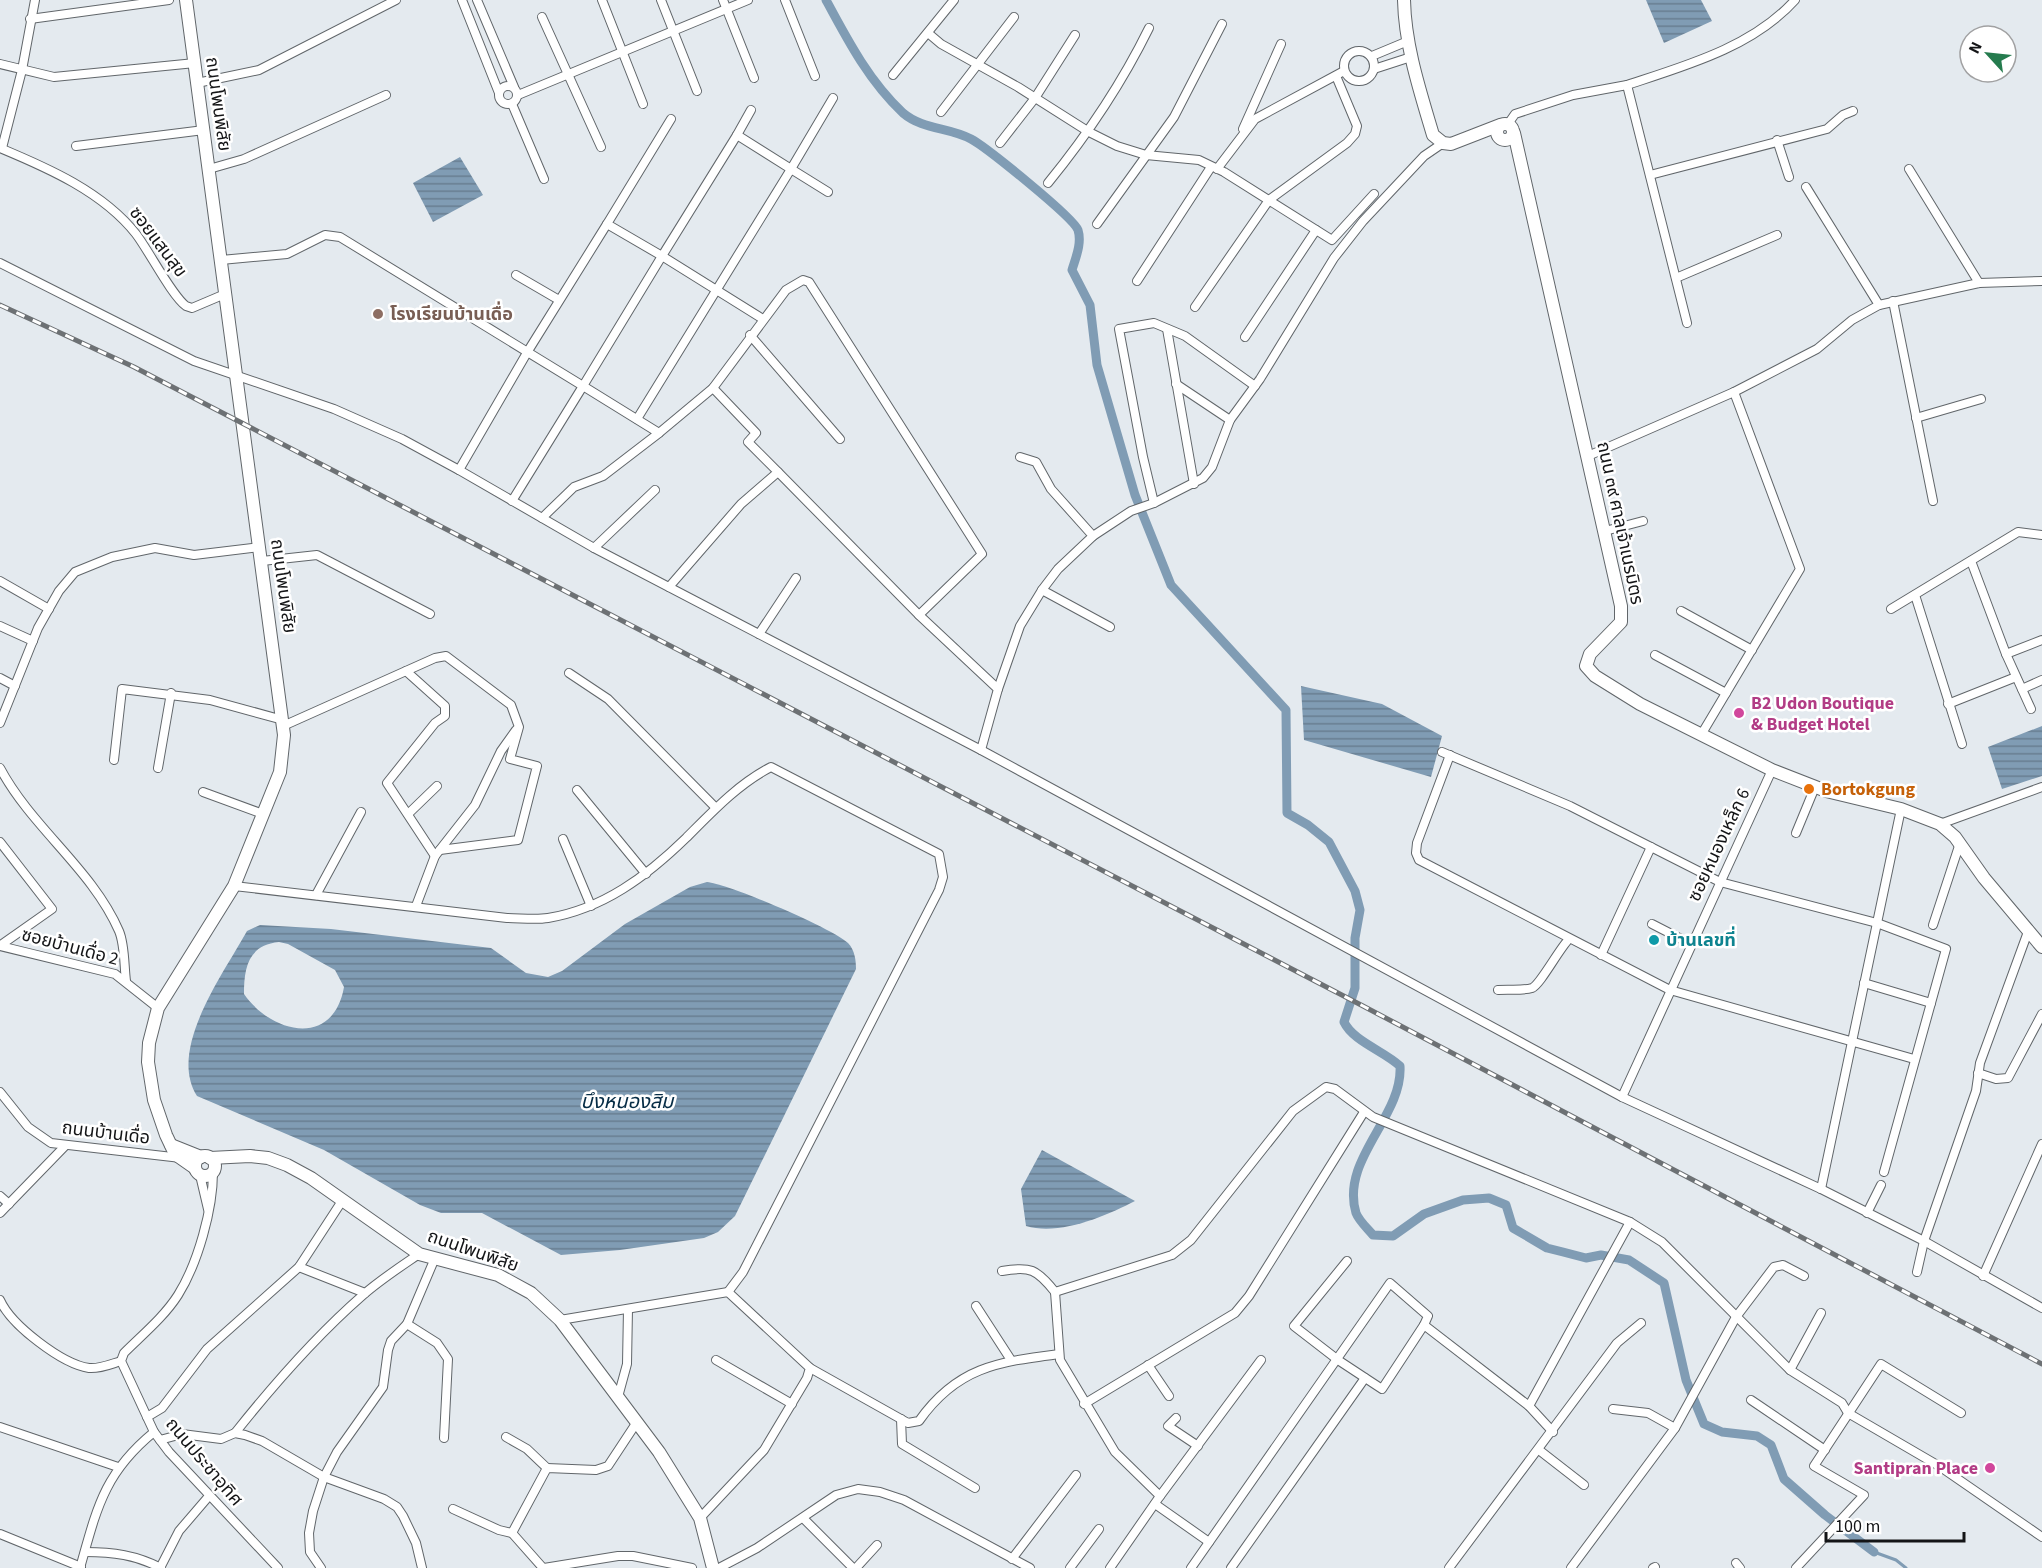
<svg xmlns="http://www.w3.org/2000/svg" width="2042" height="1568" font-family="'Source Sans 3','Noto Sans Thai',sans-serif">
<style>
.water{fill:url(#water-rules);fill-rule:evenodd}
.lines{fill:none;stroke-linecap:round;stroke-linejoin:round}
.stream{stroke:#809cb4;stroke-width:3}
.canal{stroke:#809cb4;stroke-width:9}
.street-casing{stroke:#61666a;stroke-width:10}
.secondary-casing{stroke:#61666a;stroke-width:14}
.street{stroke:#fff;stroke-width:8}
.secondary{stroke:#fff;stroke-width:12}
.rail-casing{stroke:#6d7174;stroke-width:5}
.rail{stroke:#fff;stroke-width:3;stroke-dasharray:9;stroke-linecap:butt}
.education-dot{fill:#8d6e63;stroke:#fff;stroke-width:2}
.hotel-dot{fill:#d1479c;stroke:#fff;stroke-width:2}
.food-dot{fill:#e8710a;stroke:#fff;stroke-width:2}
.culture-dot{fill:#0f9aa8;stroke:#fff;stroke-width:2}
.labels{text-anchor:middle;dominant-baseline:central;stroke-width:5;stroke-linejoin:round;paint-order:stroke}
.street-label{font-size:18px;fill:#141517;stroke:#fff}
.education-label{font-size:18px;font-weight:bold;fill:#785e54;stroke:#fff;text-anchor:start}
.hotel-label{font-size:18px;font-weight:bold;fill:#b23c85;stroke:#fff;text-anchor:start}
.food-label{font-size:18px;font-weight:bold;fill:#c56008;stroke:#fff;text-anchor:start}
.culture-label{font-size:18px;font-weight:bold;fill:#0d838f;stroke:#fff;text-anchor:start}
.water-label{font-size:20px;font-style:italic;fill:#062c45;stroke:#fff}
</style>
<defs>
<pattern id="water-rules" width="6" height="5" patternUnits="userSpaceOnUse" patternTransform="scale(1.5)"><rect width="6" height="5" fill="#809cb4"/><path d="M0 2.5h6" fill="none" stroke="#687e91"/></pattern>
</defs>
<rect width="100%" height="100%" fill="#e4eaef"/>
<!-- water -->
<g class="water">
<path d="M1646,0h55l11,21 -48,22z"/>
<path d="M460,157l23,38 -50,27 -20,-39z"/>
<path d="M1301,686l81,18 60,32 -11,41 -127,-37z"/>
<path d="M2042,726v50l-40,13 -14,-42z"/>
<path d="M707,882c22,2 125,46 141,61 7,7 8,18 8,26l-121,247 -17,16 -14,6 -84,12 -59,5 -79,-42h-41l-21,-8 -96,-55 -127,-54c-30,-47 27,-123 50,-165l13,-6 71,4 160,19 35,25 22,4 14,-6 63,-47 65,-37zM279,942l9,2 47,26 9,17c-11,62 -73,46 -100,7 0,-26 4,-49 35,-52z"/>
<path d="M1042,1150l93,51c-29,15 -75,35 -109,25l-5,-37z"/>
</g>
<g class="lines">
<!-- stream -->
<path class="stream" d="M1874,1552l22,8 10,8"/>
<!-- canal -->
<path class="canal" d="M826,0c22,41 43,81 77,113 20,17 46,14 68,26 15,8 102,78 107,91 4,13 -2,27 -6,40l18,35 7,60 38,130 36,90 115,125 1,103 21,12 21,17 26,49 5,19 -5,28v50l-11,34c9,19 40,29 56,44 3,51 -60,93 -44,147 3,8 12,16 17,22l20,1 31,-22 39,-14 26,-2 17,7 7,23 34,20 16,4 23,6 15,-3 28,5 35,23 22,97 18,44 18,8 35,4 14,9 13,34 41,36 49,37"/>
<!-- street casing -->
<g class="street-casing">
<g id="street">
<path d="M462,0l37,93"/>
<path d="M477,0l37,87"/>
<path d="M602,0l41,104"/>
<path d="M661,0l36,91"/>
<path d="M723,0l31,78"/>
<path d="M785,0l30,76"/>
<path d="M542,17l59,130"/>
<path d="M30,19l139,-19"/>
<path d="M928,33l13,11 77,43 71,45 28,14 29,9 53,5 25,12 108,68 42,-46"/>
<circle cx="1359" cy="66" r="15"/>
<path d="M1372,56l36,-15"/>
<path d="M0,64l54,13 141,-14"/>
<path d="M1374,69l37,-12"/>
<path d="M893,75l61,-75"/>
<path d="M197,83l62,-13 137,-70"/>
<path d="M1627,85c58,-19 126,-38 168,-85"/>
<circle cx="508" cy="95" r="9"/>
<path d="M518,95l230,-95"/>
<path d="M512,104l32,75"/>
<path d="M941,112l73,-95"/>
<path d="M1508,124l7,-10 58,-19 54,-10 60,238"/>
<path d="M1243,129l38,-85"/>
<path d="M737,135l14,-25"/>
<path d="M1777,140l12,37"/>
<path d="M1000,143l35,-45 40,-63"/>
<path d="M76,146l128,-16"/>
<path d="M0,148c48,20 103,44 136,86 13,17 36,62 50,72l6,2 33,-14"/>
<path d="M2,148l20,-78 13,-70"/>
<path d="M209,169l35,-10 142,-64"/>
<path d="M1217,169l38,-50 89,-48"/>
<path d="M1909,169l70,114"/>
<path d="M1650,175l177,-46 16,-14 10,-4"/>
<path d="M1048,183c40,-49 73,-98 101,-155"/>
<path d="M1806,187l73,118"/>
<path d="M1097,224l77,-107 48,-93"/>
<path d="M221,260l66,-6 38,-19 15,2 243,149 79,-130 -55,-32 64,-105"/>
<path d="M0,263l194,98 140,48 68,30 57,31 69,-119 79,-127"/>
<path d="M516,275l43,25"/>
<path d="M1676,278l101,-43"/>
<path d="M1137,281l74,-114"/>
<path d="M1893,301l40,200"/>
<path d="M1195,307l74,-107 78,-57 8,-9 2,-8 -21,-50"/>
<path d="M763,319l-101,-63 75,-121 54,34 42,-71"/>
<path d="M1167,329l27,155"/>
<path d="M750,335l90,104"/>
<path d="M1245,337l71,-107"/>
<path d="M1176,384l54,36"/>
<path d="M1916,418l65,-19"/>
<path d="M637,419l154,-250 37,23"/>
<path d="M659,433l54,-45 73,-98 17,-10 6,2 173,272 -63,61 -141,-143"/>
<path d="M1588,456l146,-64 83,-43 35,-29 27,-15 100,-22 63,-2"/>
<path d="M1020,457l16,5 15,27 42,47 -35,33 -16,21"/>
<path d="M459,470l135,78 61,-58"/>
<path d="M512,501l71,-115 76,47 -56,43 -29,11 -32,31"/>
<path d="M1154,503l-11,-46 -24,-128 35,-6 31,13 70,50"/>
<path d="M1605,531l38,-10"/>
<path d="M1093,536l38,-25 23,-8 49,-25 9,-11 18,-47 30,-41 74,-121 29,-37 61,-65 19,-13"/>
<path d="M594,548l387,202 17,-61 -79,-74"/>
<path d="M262,561l55,-6 113,59"/>
<path d="M1971,561l35,93 25,55"/>
<path d="M0,581l49,28"/>
<path d="M669,587l72,-83 37,-32 -30,-30 8,-9 -43,-45"/>
<path d="M1915,595l47,149"/>
<path d="M1891,609l127,-77 24,3"/>
<path d="M1681,611l71,39"/>
<path d="M0,626l33,15"/>
<path d="M759,634l37,-56"/>
<path d="M2006,654l36,-14"/>
<path d="M1655,655l71,38"/>
<path d="M406,671l39,35v10l-10,7 -48,60 48,73"/>
<path d="M569,673l39,26 107,108"/>
<path d="M0,678l15,8"/>
<path d="M998,689l22,-63 22,-36 68,37"/>
<path d="M2022,689l20,-9"/>
<path d="M1948,704l68,-27"/>
<path d="M0,723l38,-95 21,-37 16,-19 37,-15 43,-9 39,7 66,-8"/>
<path d="M283,726l152,-68 11,-2 65,49 8,22 -9,32 27,7 -19,74 -78,10"/>
<path d="M1701,735l99,-166 -66,-177"/>
<path d="M981,750l641,347 199,92 103,52 118,67"/>
<path d="M1442,752l128,54 150,76 157,41 69,26 -62,223"/>
<path d="M1450,755l-33,88 -1,10 3,7 251,130 244,69"/>
<path d="M114,760l8,-71 88,11 73,20"/>
<path d="M0,768c32,60 92,101 119,163 6,14 5,35 7,50"/>
<path d="M158,768l13,-75"/>
<path d="M577,790l69,84"/>
<path d="M203,792l60,22"/>
<path d="M408,814l29,-28"/>
<path d="M1940,824l102,-37"/>
<path d="M1796,833l19,-46"/>
<path d="M563,839l28,67"/>
<path d="M0,842l52,67 -51,36"/>
<path d="M234,886l273,32c13,0 28,2 41,0 55,-9 99,-42 138,-80 26,-26 52,-54 85,-71l168,87 4,23 -4,13 -196,382 -15,20"/>
<path d="M316,895l45,-83"/>
<path d="M416,906l19,-50 40,-51 26,-54 15,-21"/>
<path d="M1652,924l39,20"/>
<path d="M1933,925l27,-82"/>
<path d="M0,946l115,28 43,34"/>
<path d="M1601,955l50,-108"/>
<path d="M1864,983l67,20"/>
<path d="M1498,990c11,-1 24,1 34,-2 8,-3 27,-39 37,-49"/>
<path d="M1978,1073l18,6 12,-1 34,-64"/>
<path d="M0,1092l28,35 23,16 130,15"/>
<path d="M1622,1097l150,-327"/>
<path d="M213,1172c0,37 -15,91 -35,123 -14,22 -36,40 -54,58l-3,8 33,71 15,20 109,116"/>
<path d="M200,1175l8,34"/>
<path d="M1821,1189l80,-380"/>
<path d="M0,1196l9,8"/>
<path d="M0,1213l65,-67"/>
<path d="M1867,1213l14,-28"/>
<path d="M1347,1261l-53,65 44,34 44,29 42,-64"/>
<path d="M299,1267l66,26"/>
<path d="M1002,1271c28,-5 35,-2 53,21"/>
<path d="M1917,1272l7,-31 52,-150 4,-28 49,-134"/>
<path d="M1983,1276l59,-132"/>
<path d="M1055,1292l117,-37 19,-15 102,-129 33,-24 9,2 38,28 257,105 32,20 128,128 52,33 6,10 91,53 103,71"/>
<path d="M1055,1292l5,68 55,92 45,44 -50,72"/>
<path d="M0,1300c11,25 62,64 89,68 11,1 22,-4 32,-7"/>
<path d="M976,1306l35,54"/>
<path d="M560,1320l168,-28 82,76 -3,10 -43,72 -64,68"/>
<path d="M407,1324l30,19 11,16 -4,79"/>
<path d="M716,1360l76,44"/>
<path d="M1148,1365l21,31"/>
<path d="M810,1368l98,55 11,-2c38,-54 79,-59 140,-67"/>
<path d="M1790,1370l31,-57"/>
<path d="M618,1397l9,-33 1,-55"/>
<path d="M1751,1400l74,50"/>
<path d="M1084,1404l151,-91 14,-17 115,-184"/>
<path d="M1529,1406l101,-184"/>
<path d="M1613,1409l35,4 27,15"/>
<path d="M147,1417l15,-9 45,-59 92,-82 43,-66"/>
<path d="M1176,1418l-8,8 30,20"/>
<path d="M901,1419l1,25 73,44"/>
<path d="M0,1427l118,40"/>
<path d="M235,1433c39,-49 81,-97 128,-138 17,-15 37,-28 56,-41"/>
<path d="M506,1437l21,12 20,19"/>
<path d="M160,1440l22,-6 39,5 14,-6 10,2 17,6 62,36 60,22 13,8 6,9 13,27 6,25"/>
<path d="M1539,1450l45,35"/>
<path d="M1160,1496l101,-136"/>
<path d="M1155,1504l54,38"/>
<path d="M453,1509l46,21 13,3"/>
<path d="M803,1518l50,50"/>
<path d="M0,1534l81,33"/>
<path d="M85,1552c28,0 51,3 76,16"/>
<path d="M1012,1559l64,-84"/>
<path d="M1736,1563l4,5"/>
<path d="M80,1568c17,-60 24,-95 74,-136"/>
<path d="M160,1568l19,-37 30,-35"/>
<path d="M321,1568l-11,-16 -1,-19 4,-22 11,-34 13,-25 46,-65 5,-37 3,-9 16,-17 28,-66"/>
<path d="M543,1568l-31,-35 35,-65 49,2 12,-4 29,-44"/>
<path d="M544,1568l74,-12h15l59,12"/>
<path d="M719,1568l38,-20 79,-53 22,-6 22,3 24,8 126,68"/>
<path d="M856,1568l21,-23"/>
<path d="M1070,1568l29,-39"/>
<path d="M1191,1568l199,-285 38,33 -4,9 105,81 24,26"/>
<path d="M1231,1568l134,-190"/>
<path d="M1449,1568l168,-225 24,-20"/>
<path d="M1571,1568l104,-140 61,-111 38,-50 9,-2 21,11"/>
<path d="M1653,1568l2,-1"/>
<path d="M1796,1568l68,-73 -50,-29 67,-102 80,49"/>
</g>
</g>
<!-- secondary casing -->
<g class="secondary-casing">
<g id="secondary">
<path d="M186,0l98,735 -4,37 -46,114 -76,122 -9,35 -1,19 6,38 12,35 9,19 20,14"/>
<path d="M1404,0c1,46 16,91 29,135l10,8 8,1 49,-19"/>
<circle cx="1505" cy="132" r="8"/>
<path d="M1514,133l107,473v16l-31,32 -4,12 9,10 45,28 132,66 54,21 75,18 39,15 15,13 29,41 58,69"/>
<path d="M171,1145l30,12"/>
<circle cx="205" cy="1166" r="10"/>
<path d="M210,1158l40,-2 18,2 19,7 24,13 108,76 79,21 33,18 29,27 99,132 41,66 13,50"/>
</g>
</g>
<!-- street -->
<use href="#street" class="street"/>
<!-- secondary -->
<use href="#secondary" class="secondary"/>
<!-- rail casing -->
<g class="rail-casing">
<path id="rail" d="M0,305l134,62 108,56 1121,583 679,358"/>
</g>
<!-- rail -->
<use href="#rail" class="rail"/>
</g>
<!-- markers -->
<circle class="education-dot" cx="378" cy="314" r="6"/>
<g class="hotel-dot">
<circle cx="1739" cy="713" r="6"/>
<circle cx="1990" cy="1468" r="6"/>
</g>
<circle class="food-dot" cx="1809" cy="789" r="6"/>
<circle class="culture-dot" cx="1654" cy="940" r="6"/>
<g class="labels">
<!-- street labels -->
<g class="street-label">
<text transform="translate(218 104) rotate(82)">ถนนโพนพิสัย</text>
<text transform="translate(158 242) rotate(53)">ซอยแสนสุข</text>
<text transform="translate(1620 523) rotate(78)">ถนน ๓๙ ศาลเจ้าเนรมิตร</text>
<text transform="translate(283 586) rotate(82)">ถนนโพนพิสัย</text>
<text transform="translate(1719 845) rotate(-65)">ซอยหนองเหล็ก 6</text>
<text transform="translate(70 947) rotate(15)">ซอยบ้านเดื่อ 2</text>
<text transform="translate(106 1133) rotate(7)">ถนนบ้านเดื่อ</text>
<text transform="translate(473 1251) rotate(19)">ถนนโพนพิสัย</text>
<text transform="translate(204 1462) rotate(50)">ถนนประชาอุทิศ</text>
</g>
<!-- education labels -->
<g class="education-label">
<text x="390" y="314">โรงเรียนบ้านเดื่อ</text>
</g>
<!-- hotel labels -->
<g class="hotel-label">
<text x="1751" y="703">B2 Udon Boutique<tspan x="1751" dy="21">&amp; Budget Hotel</tspan></text>
<text x="1978" y="1468" text-anchor="end">Santipran Place</text>
</g>
<!-- food labels -->
<g class="food-label">
<text x="1821" y="789">Bortokgung</text>
</g>
<!-- culture labels -->
<g class="culture-label">
<text x="1666" y="940">บ้านเลขที่</text>
</g>
<!-- water labels -->
<g class="water-label">
<text x="627" y="1102">บึงหนองสิม</text>
</g>
</g>
<!-- north arrow -->
<g transform="translate(1988 54) rotate(297)"><circle r="28" fill="#ffffff" stroke="#a1a1a2" stroke-width="1.5"/>
<path d="M0-4.5L10 22L0 15L-10 22Z" fill="#257b4e"/>
<text y="-9" font-size="16" font-weight="bold" text-anchor="middle" fill="#141517">N</text>
</g>
<!-- scale -->
<path d="M1826 1532v9h138v-9" fill="none" stroke="#141517" stroke-width="3"/>
<text x="1835" y="1532" font-size="18" fill="#141517" stroke="#ffffff" stroke-width="4.5" paint-order="stroke">100 m</text>
</svg>
